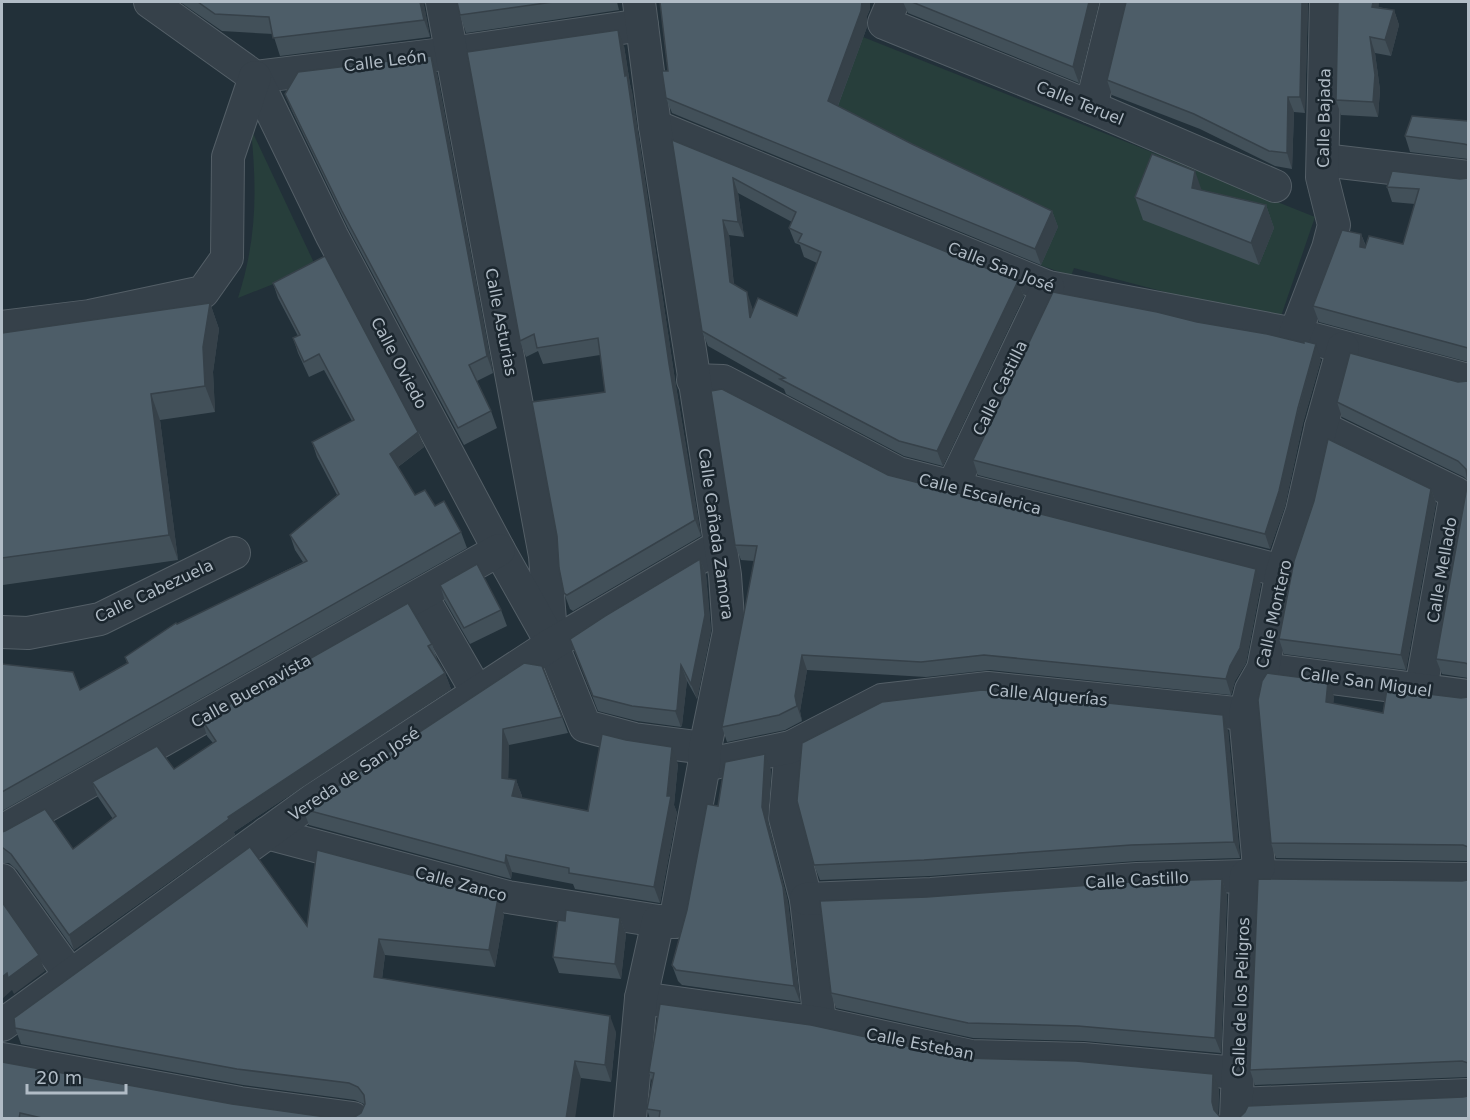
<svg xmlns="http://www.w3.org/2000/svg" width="1470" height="1120" font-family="'DejaVu Sans',sans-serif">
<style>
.green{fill:#273e3b}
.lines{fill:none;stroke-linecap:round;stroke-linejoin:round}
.street-casing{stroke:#545f67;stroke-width:34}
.street{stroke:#36414a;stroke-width:32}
.wall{fill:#425059;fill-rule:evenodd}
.shaded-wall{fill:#364149}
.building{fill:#4d5d68;stroke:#364149;stroke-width:1.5;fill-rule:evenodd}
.labels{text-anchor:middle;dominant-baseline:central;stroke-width:5;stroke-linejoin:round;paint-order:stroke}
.street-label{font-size:16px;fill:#b1bcc6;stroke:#1b262e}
</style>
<rect width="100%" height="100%" fill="#223039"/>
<!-- green -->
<g class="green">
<path d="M863,37l452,180 -36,105 -205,-54 -3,8 -31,-11 18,-38 -224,-111z"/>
<path d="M251,129l65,138 -78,31c19,-59 19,-108 13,-169z"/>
</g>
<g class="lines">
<!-- street casing -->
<g class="street-casing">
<g id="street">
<path d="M150,2l105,75 196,-24 191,-28"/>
<path d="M442,2l103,554 6,78"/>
<path d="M893,2l-9,21 207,84 184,79"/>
<path d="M255,77l77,159 167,314 53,94 33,82 49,13 71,9"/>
<path d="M1091,107l26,-105"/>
<path d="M655,126l393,161 247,47 173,46"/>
<path d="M1323,160l145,17"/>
<path d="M2,327l88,-11 113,-24 24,-34 1,-101 27,-80"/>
<path d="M1295,334l33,-86 6,-23 -12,-48 4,-175"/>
<path d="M693,380l30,1 175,92 384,98"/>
<path d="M1321,427l135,66 -35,196"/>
<path d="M952,488l96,-201"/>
<path d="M421,595l56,97"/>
<path d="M2,632l26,1 72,-14 134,-66"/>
<path d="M1263,669l205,27"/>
<path d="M791,747l-6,71 21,81 14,124"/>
<path d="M704,765l87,-18 91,-47 106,-12 257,26"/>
<path d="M2,831l497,-281"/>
<path d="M267,833l241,64 150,24"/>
<path d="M2,880l68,95"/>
<path d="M806,899l125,-5 206,-15 109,-3 222,3"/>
<path d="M641,998l179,25 151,33 112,3 154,14"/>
<path d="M2,1025l311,-225 239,-156 169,-99"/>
<path d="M2,1059l238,44 113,15"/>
<path d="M1237,1104l231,-9"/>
<path d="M630,1118l11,-120 17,-77 17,1 29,-157 1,-17 24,-116 -4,-57 -70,-449 -16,-124"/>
<path d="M1236,1118l10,-242 13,-9 -14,-153 6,-24 12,-21 19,-98 20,-60 19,-84 22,-79"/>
</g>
</g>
<!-- street -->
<use href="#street" class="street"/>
</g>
<!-- wall -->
<g class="wall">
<path d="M180,2h245l-1,3 6,32 -150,19 -7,-22 -51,-3z"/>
<path d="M457,2h160l2,8 -153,23 -6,-18z"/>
<path d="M660,2h210v7l-3,7v11l-29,79 74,38 140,67 6,16 -17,38 -369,-152 -6,-15 2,-27z"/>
<path d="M903,2h196l-20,81 -171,-70z"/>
<path d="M1126,2h182l-3,111 -11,-1 -2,57 -17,-3 -75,-37 -88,-34 -5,-15z"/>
<path d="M1378,7l16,3 5,15 -8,31 -16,-3 5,37 -2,27 -37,-2 -5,-15z"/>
<path d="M624,46l6,38 2,8 43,288 26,156 -128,75 -3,-2 -6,-16 41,-201 -5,-37 -57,9 -5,-13 -12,6 -6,-16z"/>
<path d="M437,73l56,300 -16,8 14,30 6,17 -33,17 -116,-217 -56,-117 -7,-17z"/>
<path d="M1468,121v38l-58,-7 -5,-16z"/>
<path d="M672,140l346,141 6,15 -81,170 -39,-10 -118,-62 -2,-5 -76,-43 -6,-15zM738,193l54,29 -3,6 6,15 5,2 4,12 13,6 -20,53 -44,-4 -1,-5 -18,-22 -5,-50 15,2z"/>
<path d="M1468,178v184l-149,-40 -6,-16 48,-72 5,12 37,-2 12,-40 -23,-2 -5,-15z"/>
<path d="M1135,197l131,8 8,23 -15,37 -116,-45z"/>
<path d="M273,283l145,149 6,15 -26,20 17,28 20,11 26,26 6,16 -465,263v-147l78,26 47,-27 -2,-6 52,-33 126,-62 -8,-12 -5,-15 47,-40 -20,-38 -5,-15 40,-21 -28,-51 -15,7 -11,-24 -5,-15 5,-2 -20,-38z"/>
<path d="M210,303l9,26 -6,43 2,40 -55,8 18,140 -175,25 -1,-5v-247z"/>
<path d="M1321,360l-18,63 -18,83 -15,43 -292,-74 -5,-15z"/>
<path d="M1468,381v297l-26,-4 -6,-15 32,-178 -4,-4 -122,-60 -5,-15z"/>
<path d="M888,475l373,109 -15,79 -11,18 -4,14 -241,-25 -64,7 -119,-7 -7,41 2,10 -17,9 -58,12 -5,-15 32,-166 -13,-1 -6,-15z"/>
<path d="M1431,489l5,14 -30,167 -122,-16 -5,-15z"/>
<path d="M700,559l6,16 5,56 -14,68 -10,-18 -5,44 -1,2 -44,-6 -39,-10 -28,-72z"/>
<path d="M440,585l61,25 6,16 -37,18 -25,-43z"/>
<path d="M432,644l5,15h-1l9,14 6,16 -217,143 1,3 -161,115 -57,-80 -8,-7h-7v-31l71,17 40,-30 -15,-22 -6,-15 82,-13 39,-26 -6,-7 -5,-16z"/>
<path d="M524,663l38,54 6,16 -59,12 -1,34 8,1 6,16v2l66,13 90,-47 -4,41 3,8 -17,90 -85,-14 -2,-5 -61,-12 -1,7 -202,-54 -6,-16z"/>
<path d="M1334,696l-1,8 50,9 85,-16v164l-192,-3 -5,-15z"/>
<path d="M1228,730l12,128 -103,3 -207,15 -110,4 -6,-15z"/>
<path d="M771,770l-3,52 20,80 12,100 -118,-17 -4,-4 -6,-16z"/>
<path d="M1222,879l5,16 -6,158 -137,-12 -111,-3 -137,-30 -5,-15 96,-96z"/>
<path d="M1468,880v197l-213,8 -5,-15 212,-189z"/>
<path d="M504,915l-9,52 -110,-12 -3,24 234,53 -5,50 -30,-4 -228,40 8,-5 3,-9 -9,-4 -112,-15 -222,-41 -6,-16 292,-102z"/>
<path d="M620,918l6,16 -5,45 -62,-6 -6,-16 12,-36z"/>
<path d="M962,1058l257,31 -1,26 2,2 4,2h-574l-3,-10 5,-28 -3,-9z"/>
<path d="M2,1062l230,42 108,15h-338z"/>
</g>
<!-- shaded-wall -->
<g class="shaded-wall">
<path d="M420,2h5l-1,3 6,32 -6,-17z"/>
<path d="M862,2h8v7l-3,7v11l-33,89 -6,-15z"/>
<path d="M1089,2h10l-20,81 -6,-16z"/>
<path d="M1302,2h6l-3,111 -5,-16z"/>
<path d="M1373,2h6l-1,20 -6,-15z"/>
<path d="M1394,10l5,15 -8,31 -6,-16z"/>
<path d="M618,30l6,16 6,38 2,8 43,288 26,156 -6,-16 -26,-156z"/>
<path d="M1370,37l5,16 5,37 -2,27 -5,-15z"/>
<path d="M431,56l6,17 56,300 -6,-17z"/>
<path d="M1288,97l6,15 -2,57 -5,-16z"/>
<path d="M1195,171l8,23 -11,-6z"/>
<path d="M733,178l5,15 6,44 -6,-15z"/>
<path d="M1266,205l8,23 -15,37 -8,-22z"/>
<path d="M1052,211l6,16 -17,38 -6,-16z"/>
<path d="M723,220l6,15 6,62 -5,-15z"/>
<path d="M1361,234l6,16 -7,-3z"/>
<path d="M1018,281l6,15 -81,170 -6,-15z"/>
<path d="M747,292l5,15 3,26 -5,-15z"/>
<path d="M210,303l9,26 -6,43 2,40 -10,-26 -2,-39z"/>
<path d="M1316,344l5,16 -18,63 -18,83 -15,43 -5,-15z"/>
<path d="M151,394l9,26 18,140 -9,-25z"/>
<path d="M418,432l6,15 -29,22 -5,-15z"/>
<path d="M1431,489l5,14 -30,167 -5,-15z"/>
<path d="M700,559l6,16 5,56 -14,68 -6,-15z"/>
<path d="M1256,569l5,15 -15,79 -11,18 -4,14 -5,-16z"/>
<path d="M802,655l5,15 -7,41 2,10 -5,-15 -2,-10z"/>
<path d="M681,665l6,16 -5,44 -1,2 -6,-16z"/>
<path d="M445,673l6,16 -217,143 1,3 -161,115 -5,-15 159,-118z"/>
<path d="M1328,681l6,15 -2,22 -6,-16z"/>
<path d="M1223,715l5,15 12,128 -6,-16z"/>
<path d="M503,729l6,16 -1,50 -6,-17z"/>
<path d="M672,747l6,17 -4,41 3,8 -17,90 -6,-16 13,-91z"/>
<path d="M765,754l6,16 -3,52 20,80 12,100 -6,-16 -32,-179z"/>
<path d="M516,780l6,16 -4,16 -6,-16z"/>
<path d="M506,855l6,17 -1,7 -6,-16z"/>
<path d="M1222,879l5,16 -6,158 -6,-15z"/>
<path d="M498,898l6,17 -9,52 -6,-17z"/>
<path d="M620,918l6,16 -5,45 -6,-15z"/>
<path d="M379,939l6,16 -5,39 -6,-17z"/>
<path d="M39,955l6,16 -31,23 -2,-4 -10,9v-22l5,-4z"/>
<path d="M610,1016l6,16 -5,50 -6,-17z"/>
<path d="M575,1061l6,17 -6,41h-9z"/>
<path d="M1213,1074l6,15 -1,28 -4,-7 -2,-8z"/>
</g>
<!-- building -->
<g class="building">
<path d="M198,2h222l4,18 -151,18 -4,-21 -54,-3z"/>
<path d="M457,2h96l-93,13z"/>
<path d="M660,2h202l-1,9 -33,90 84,43 140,67 -17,38 -369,-151 -4,-27h6z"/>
<path d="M912,2h177l-16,65z"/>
<path d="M1126,2h176l-2,95h-12l-1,56 -18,-2 -75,-37 -87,-34z"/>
<path d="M1338,2h35l-1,5 22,3 -9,30 -15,-3 5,38 -2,27 -37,-2z"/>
<path d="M618,30l7,46 2,-1 42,289 26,156 -128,75 -3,-2 -5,-25 -2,-32 -25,-134 73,-10 -7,-54 -61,10 -3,-14 -14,7 -53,-289z"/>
<path d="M431,56l56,300 -18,9 22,46 -33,17 -116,-217 -57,-117 13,-22z"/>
<path d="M1412,116l56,5v24l-4,-1 -59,-8z"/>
<path d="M672,140l346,141 -81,170 -38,-10 -119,-62 5,-1 -83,-47zM733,178l63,34 -7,16 13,6 -4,8 23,10 -24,64 -39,-18 -8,20 -3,-26 -17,-10 -7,-62 15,2z"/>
<path d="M1152,154l43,17 -3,17 74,17 -15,38 -116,-46z"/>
<path d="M1392,171l68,8 8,-1v170l-155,-42 29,-76 19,4 -1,13 5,1 4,-12 34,8 16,-55 -32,-2z"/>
<path d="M325,256l93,176 -28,22 25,41 10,-5 10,16 9,-5 17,31 -459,260v-128l71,8 7,18 48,-27 -3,-6 51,-34 1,1 130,-63 -17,-26 49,-41 -27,-52 42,-22 -35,-66 -15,8 -11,-24 7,-3 -27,-52z"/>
<path d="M1053,292l104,20 40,10 70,12 37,9v-2l12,3 -18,64 -19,83 -14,43 -292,-74z"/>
<path d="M210,303l-7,44 2,39 -54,8 18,141 -167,23v-225z"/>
<path d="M1350,353l108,29 10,-1v283l-3,-1 -29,-4 32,-178 -2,-12 -8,-8 -121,-59z"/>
<path d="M722,389l166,86 368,94 -16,79 -10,18 -4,13 -242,-24 -63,7 -119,-7 -7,41 2,10 -18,9 -57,12 35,-181 -22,-1 -24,-154z"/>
<path d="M1328,439l103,50 -30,166 -122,-16 15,-78 20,-60z"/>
<path d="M700,559l5,56 -14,69 -10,-19 -4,45 -2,1 -43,-5 -39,-10 -23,-57 35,-23z"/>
<path d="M477,564l24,46 -37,18 -24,-43z"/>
<path d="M408,603l24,41 -4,2 17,27 -217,144 1,2 -160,116 -58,-81 -8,-6h-1v-16l3,-1 40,-22 28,40 43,-33 -24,-34 65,-36 17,23 42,-28 -14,-21z"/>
<path d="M524,663l18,3 20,51 -59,12 -1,49 14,2 -4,16 76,15 14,-77 24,6 46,7 -5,49h4l-17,91 -85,-14v-5l-63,-13 -1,8 -202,-54z"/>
<path d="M1267,673l61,8 -2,21 57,11 4,-24 74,9 7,-1v150l-5,-2 -192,-2 -13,-143 4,-19z"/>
<path d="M982,690l241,25 11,127 -103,3 -207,15 -110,5 -17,-64 5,-58 80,-41z"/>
<path d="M765,754l-3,53 21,80 11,99 -118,-16 -4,-5 15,-55 20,-106 11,2 7,-44z"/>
<path d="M250,847l57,79 10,-76 181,48 -9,52 -110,-11 -5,38 236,39 -5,49 -30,-4 -9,58h-216l3,-1 8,-5 4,-9 -1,-9 -6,-8 -9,-4 -112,-14 -222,-41 -1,-10z"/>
<path d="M1222,879l-7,159 -137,-12 -110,-3 -137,-30 -11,-92 107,-4 205,-15z"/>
<path d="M1258,879l204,2 6,-1v183l-6,-2 -212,9z"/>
<path d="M2,902l37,53 -31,23 -1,-5 -5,4z"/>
<path d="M566,910l54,8 -5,46 -62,-7 5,-37 7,1z"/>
<path d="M660,1004l151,21 151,33 114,3 137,13 -1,28 2,8 6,7 4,2h-565l1,-8 -13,-2 7,-36 -5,-1z"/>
<path d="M2,1062l230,42 108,15h-294l-26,-6 -1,6h-17z"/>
<path d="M1468,1096v23h-231l2,-1 6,-6 3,-6 215,-9z"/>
</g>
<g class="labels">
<!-- street labels -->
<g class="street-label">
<text transform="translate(385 61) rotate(-7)">Calle León</text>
<text transform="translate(1080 103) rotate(22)">Calle Teruel</text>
<text transform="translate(1324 118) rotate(-89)">Calle Bajada</text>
<text transform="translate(1001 267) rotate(21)">Calle San José</text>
<text transform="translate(501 322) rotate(79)">Calle Asturias</text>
<text transform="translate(399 363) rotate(62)">Calle Oviedo</text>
<text transform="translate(1000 388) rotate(-64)">Calle Castilla</text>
<text transform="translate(980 494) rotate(14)">Calle Escalerica</text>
<text transform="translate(716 534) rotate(82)">Calle Cañada Zamora</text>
<text transform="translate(1442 570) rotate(-80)">Calle Mellado</text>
<text transform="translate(154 591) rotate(-25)">Calle Cabezuela</text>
<text transform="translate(1274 614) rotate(-77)">Calle Montero</text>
<text transform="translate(1366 682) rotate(8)">Calle San Miguel</text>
<text transform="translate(251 691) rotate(-29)">Calle Buenavista</text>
<text transform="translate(1048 695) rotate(5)">Calle Alquerías</text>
<text transform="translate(354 774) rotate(-34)">Vereda de San José</text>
<text transform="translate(1137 880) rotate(-3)">Calle Castillo</text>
<text transform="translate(461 884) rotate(15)">Calle Zanco</text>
<text transform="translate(1241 997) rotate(-88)">Calle de los Peligros</text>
<text transform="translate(920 1044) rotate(11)">Calle Esteban</text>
</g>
</g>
<!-- border -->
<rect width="1470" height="1120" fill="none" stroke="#b1bcc6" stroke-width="6"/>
<!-- scale -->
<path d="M27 1084v9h99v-9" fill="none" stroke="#b1bcc6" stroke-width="3"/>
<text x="36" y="1084" font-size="18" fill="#b1bcc6" stroke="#1b262e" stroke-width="4.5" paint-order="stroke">20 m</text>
</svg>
